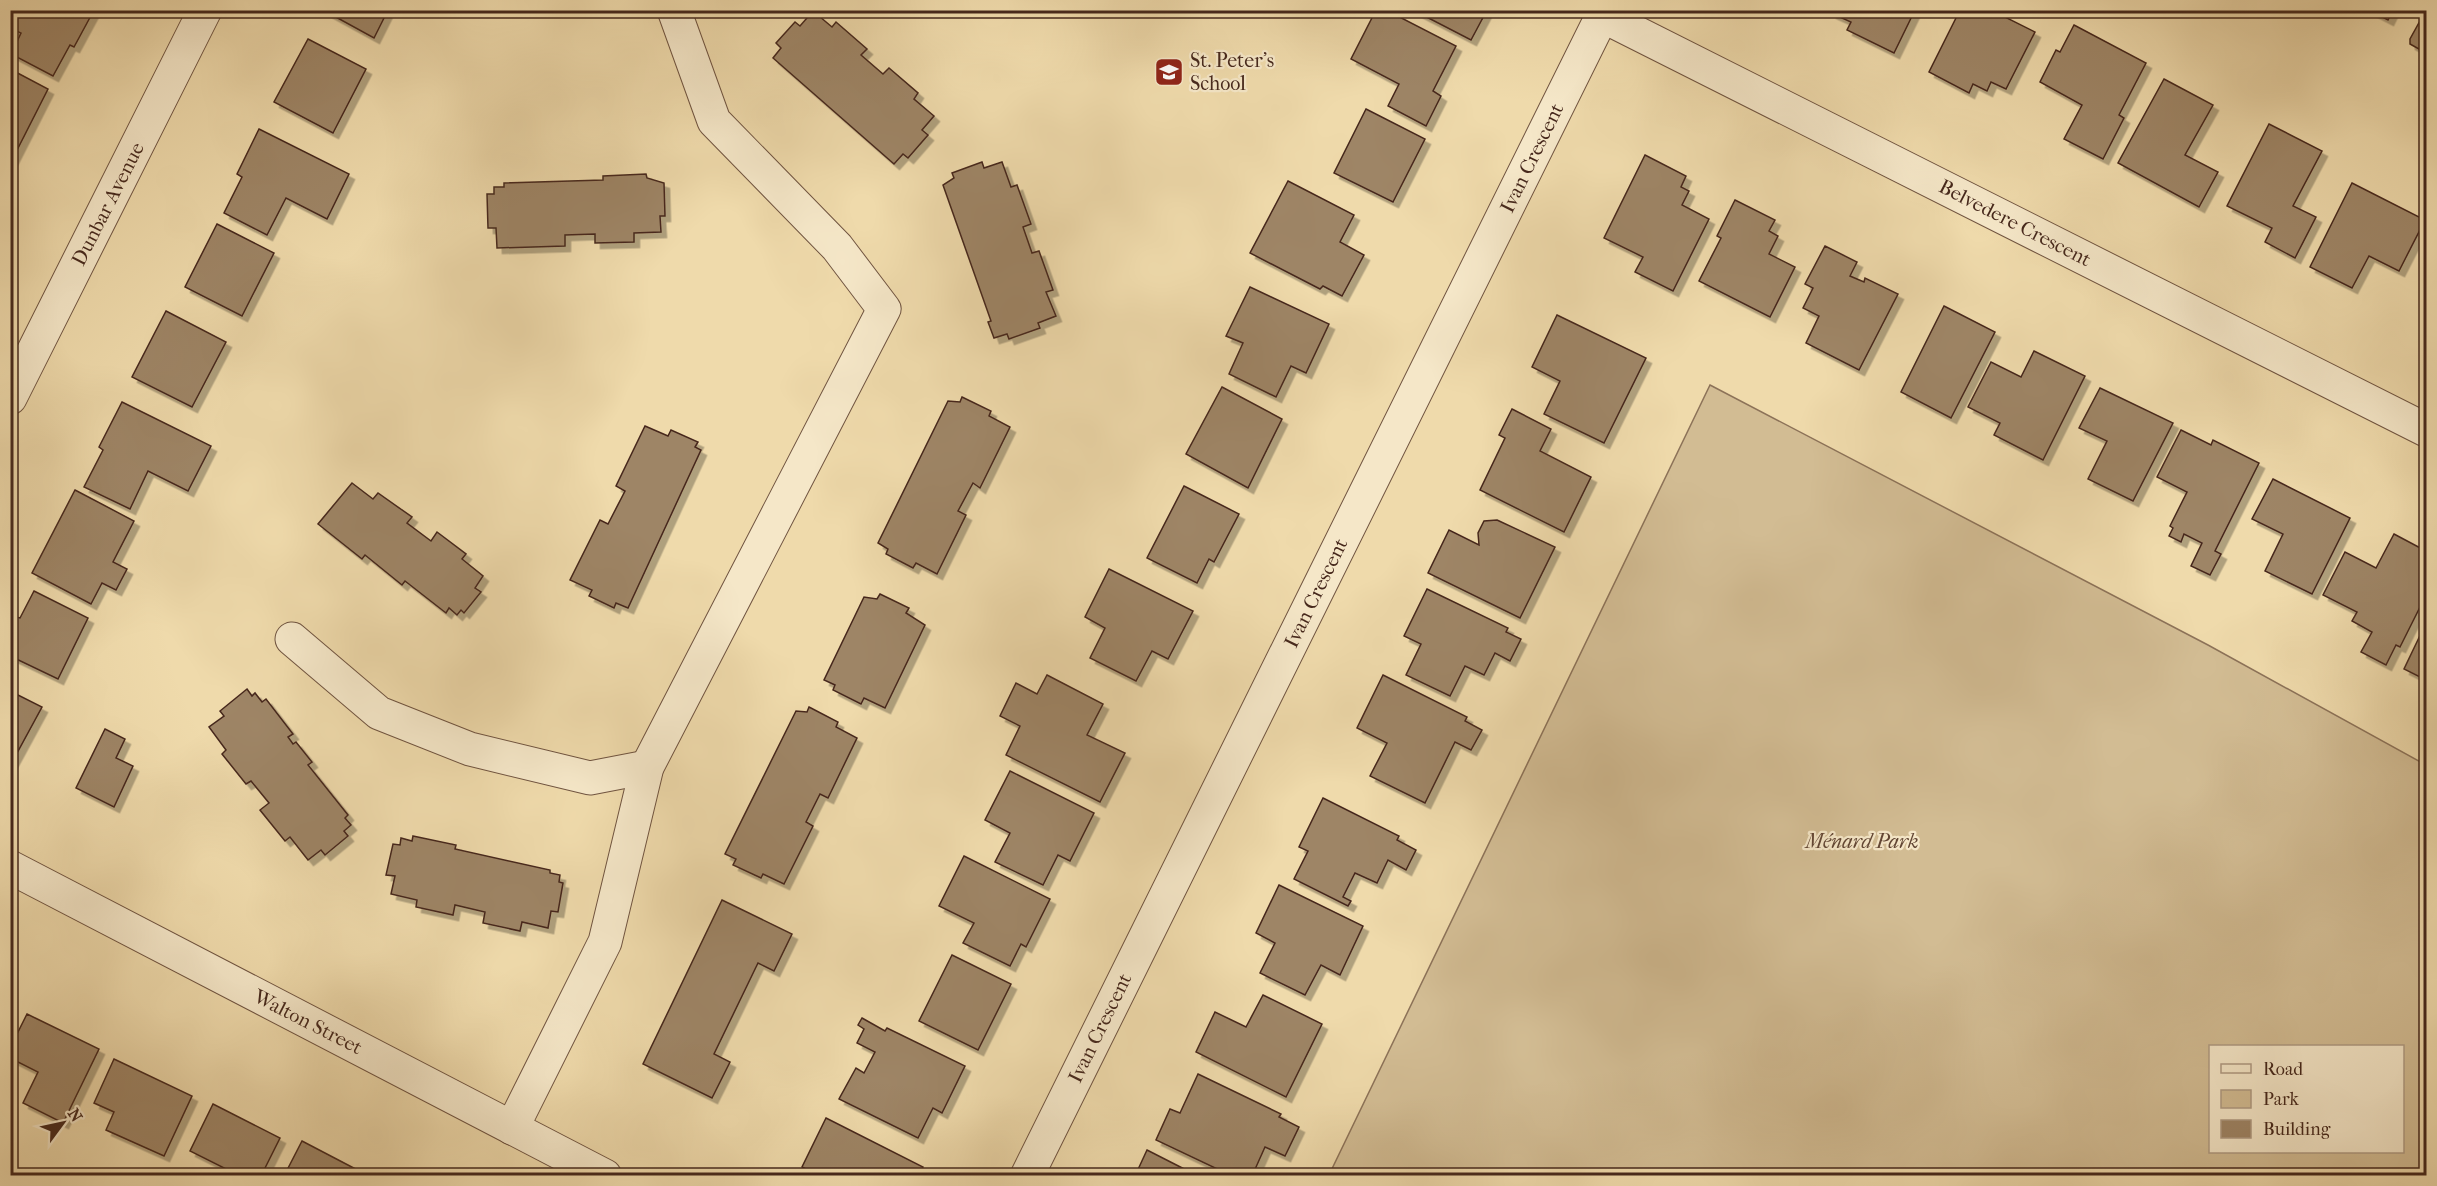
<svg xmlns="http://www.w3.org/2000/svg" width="2437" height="1186" font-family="'IM FELL French Canon',serif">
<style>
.green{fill:#d2bc93;stroke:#8c7258;stroke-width:1.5;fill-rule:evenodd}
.building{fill:#9e8566;stroke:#46281c;stroke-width:1.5;filter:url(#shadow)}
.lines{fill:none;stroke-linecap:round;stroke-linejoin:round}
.minor-casing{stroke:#705440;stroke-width:35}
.minor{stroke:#f5e7c8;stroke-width:33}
.labels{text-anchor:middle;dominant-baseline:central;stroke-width:4.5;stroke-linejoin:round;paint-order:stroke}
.poi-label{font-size:20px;fill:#46281c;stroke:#f5e7c8;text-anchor:start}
.street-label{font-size:20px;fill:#46281c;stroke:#f5e7c8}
.park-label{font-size:20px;font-style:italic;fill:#624634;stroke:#f5e7c8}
</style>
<defs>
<filter id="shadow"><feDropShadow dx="5.5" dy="5.5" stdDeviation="0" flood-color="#0004"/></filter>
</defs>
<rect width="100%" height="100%" fill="#efdaab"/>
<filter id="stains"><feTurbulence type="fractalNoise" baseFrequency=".00333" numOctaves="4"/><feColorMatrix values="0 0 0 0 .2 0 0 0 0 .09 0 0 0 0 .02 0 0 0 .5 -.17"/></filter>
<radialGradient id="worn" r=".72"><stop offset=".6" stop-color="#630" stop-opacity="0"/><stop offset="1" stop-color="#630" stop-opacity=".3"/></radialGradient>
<!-- green -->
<path class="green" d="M1710,385l498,260 218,120v410h-1097zM2210,1046h192v106h-192z"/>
<!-- building -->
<g class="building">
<path d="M10,10h84l-20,37 -4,-2 -17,31 -42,-22 10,-21 -11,-5z"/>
<path d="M323,10h65l-14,28z"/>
<path d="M1376,10h10l70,36 -23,45 8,5 -15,30 -38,-20 11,-22 -48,-25z"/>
<path d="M1413,10h74l-16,30z"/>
<path d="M1832,10h83l-21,43 -47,-23 4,-8 -20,-9z"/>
<path d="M1960,10h31l44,22 -29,57 -15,-7 -4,9 -14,-7 -4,9 -40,-21z"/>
<path d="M2369,10h24l-5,10z"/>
<path d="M2426,10v43l-16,-9v-5z"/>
<path d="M813,11l19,16 4,-5 31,27 -6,6 22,19 6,-6 29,25 -4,6 20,17 -12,14 6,5 -20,23 -5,-4 -9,10 -121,-106 8,-10 -5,-5 19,-21 5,4z"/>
<path d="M2074,25l72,38 -27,52 5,3 -21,41 -39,-20 18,-34 -42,-23 16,-32 4,2z"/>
<path d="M308,39l58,30 -33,64 -59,-31z"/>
<path d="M10,69l38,20 -36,71 -2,-1z"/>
<path d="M2164,79l49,26 -28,50 33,17 -19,35 -81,-44z"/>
<path d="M1366,109l59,30 -32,63 -59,-29z"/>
<path d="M2269,124l53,27 -29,55 23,11 -21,41 -30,-16 7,-14 -45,-22z"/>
<path d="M259,129l90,45 -22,45 -41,-21 -19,37 -43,-22 18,-36 -5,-3z"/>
<path d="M1645,155l41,21 -5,11 8,4 -7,14 27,14 -36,72 -38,-19 8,-15 -39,-19z"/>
<path d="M982,162l2,6 18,-6 9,25 6,-2 14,39 -8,3 9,26 7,-2 14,39 -7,2 10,24 -18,7 2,5 -31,11 -2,-5 -13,4 -6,-16 3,-1 -48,-136 11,-7 -2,-5z"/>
<path d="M646,174l1,4 17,5 1,33h-5l1,16 -27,1v9l-39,1v-9l-30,1v11l-68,2 -1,-20h-8l-1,-34h7v-7h10v-4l99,-3v-4z"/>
<path d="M1288,181l66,34 -14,27 24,13 -22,41 -19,-10 -3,3 -70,-36z"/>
<path d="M2352,183l73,37 -26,51 -30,-15 -17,32 -42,-21z"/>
<path d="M1735,200l40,20 -6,11 9,5 -9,18 26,13 -25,50 -71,-36 22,-43 -4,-2z"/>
<path d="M217,224l57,29 -32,63 -57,-29z"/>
<path d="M1825,246l32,16 -7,14 14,6 1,-4 33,16 -39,76 -53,-27 13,-27 -16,-8 10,-20 -8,-4z"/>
<path d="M1250,287l79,37 -23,49 -15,-7 -15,31 -47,-23 14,-31 -17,-7z"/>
<path d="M1944,306l51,26 -44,86 -50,-26z"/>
<path d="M166,311l60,31 -34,65 -60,-30z"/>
<path d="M1557,315l89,43 -42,85 -60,-29 16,-33 -28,-14z"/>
<path d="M2034,351l51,25 -42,84 -49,-25 6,-12 -32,-16 23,-45 30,15z"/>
<path d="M1222,387l60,32 -34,69 -62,-34z"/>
<path d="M2100,388l73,35 -40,78 -45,-22 19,-38 -28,-13z"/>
<path d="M962,397l29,14 -2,5 21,11 -30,61 -7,-5 -15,28 8,4 -29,59 -21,-11 -3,5 -27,-14 2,-5 -10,-6 70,-142 12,1z"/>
<path d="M122,402l89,44 -23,45 -40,-20 -18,38 -46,-22 19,-37 -4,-3z"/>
<path d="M1512,409l39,20 -11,22 51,26 -27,55 -84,-42 25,-52 -6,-3z"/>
<path d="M645,426l23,10 3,-6 27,12 -3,5 6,3 -73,158 -12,-5 -2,5 -25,-12 3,-6 -22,-10 30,-60 8,4 17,-33 -9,-5z"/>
<path d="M2181,430l30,15 2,-5 46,23 -44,88 6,3 -11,21 -19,-9 11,-23 -18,-9 -3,8 -12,-6 4,-8 -3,-2 17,-34 -30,-15z"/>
<path d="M2273,479l77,39 -38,76 -47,-23 18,-37 -31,-15z"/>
<path d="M352,483l21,16 5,-6 34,24 -5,6 24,18 6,-9 29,22 -4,5 21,17 -8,12 6,4 -17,21 -3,-3 -4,5 -8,-7 -3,5 -41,-32 -3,4 -37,-30 -3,4 -44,-35z"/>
<path d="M1184,486l55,28 -25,48 -5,-3 -12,24 -50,-25z"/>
<path d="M75,490l59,31 -21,41 14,7 -11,21 -14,-7 -11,21 -59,-31z"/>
<path d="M1497,520l58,27 -35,71 -92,-45 21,-43 30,15 -1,-12 6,-12z"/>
<path d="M2394,534l32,17v44l-26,52 -4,-2 -10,20 -25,-13 11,-20 -20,-11 5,-9 -34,-17 22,-43 31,16z"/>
<path d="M1109,569l84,42 -25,48 -16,-8 -16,30 -46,-23 15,-30 -20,-11z"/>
<path d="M1427,589l81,39 -2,4 15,7 -11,22 -15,-8 -11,22 -19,-9 -15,30 -44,-21 15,-31 -17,-8z"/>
<path d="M34,591l54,27 -30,61 -48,-23v-28l6,-11 4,1z"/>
<path d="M880,594l29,14 -3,5 19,12 -40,83 -21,-10 -3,6 -28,-14 2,-5 -11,-5 40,-83 13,2z"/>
<path d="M2426,623v57l-22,-11z"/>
<path d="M1047,675l56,29 -16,31 38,18 -25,49 -94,-47 14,-29 -20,-10 16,-33 21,11z"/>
<path d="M1383,675l84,42 -2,4 17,9 -11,20 -16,-8 -30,61 -55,-27 17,-33 -30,-15z"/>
<path d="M247,689l5,7 3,-3 7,9 4,-3 27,35 -5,3 5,7 3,-2 16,20 -4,3 40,50 -3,3 6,7 -7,6 4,5 -23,19 -4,-5 -13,10 -18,-23 -5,4 -25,-31 9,-7 -18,-22 -5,3 -24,-30 4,-4 -17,-23 15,-11 -4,-5z"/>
<path d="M10,691l32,16 -32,59z"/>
<path d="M809,707l29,15 -2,5 21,11 -29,60 -8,-4 -14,28 7,4 -29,58 -21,-10 -2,4 -28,-13 3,-6 -11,-5 71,-143 11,1z"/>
<path d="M105,729l20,10 -9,19 17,8 -19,41 -38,-19z"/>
<path d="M1010,771l84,42 -24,48 -12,-6 -15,30 -48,-23 15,-29 -25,-13z"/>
<path d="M1323,798l76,38 -2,4 19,10 -10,20 -18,-10 -11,23 -22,-10 -12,24 8,4 -3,5 -54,-27 14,-28 -9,-4z"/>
<path d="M413,836l43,9 -1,4 95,21v3l10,2 -1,7 4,1 -5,29 -7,-1 -3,17 -26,-6 -2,9 -37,-8 2,-11 -30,-7 -2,10 -37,-8 1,-7 -26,-6 4,-18 -9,-1 7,-31 7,1 1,-7 11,3z"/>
<path d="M964,856l86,43 -24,48 -5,-3 -11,22 -47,-23 11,-20 -35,-17z"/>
<path d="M1279,885l84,41 -23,49 -19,-10 -16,30 -45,-22 15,-30 -19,-10z"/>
<path d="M722,900l70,34 -18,37 -16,-8 -44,91 16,8 -18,36 -69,-34z"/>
<path d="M952,955l59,29 -33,66 -59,-29z"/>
<path d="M1263,995l59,29 -36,73 -90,-45 19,-40 31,15z"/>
<path d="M27,1014l72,35 -36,74 -40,-20 15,-31 -28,-14v-10z"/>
<path d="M862,1018l23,13 2,-3 78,38 -23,47 -9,-5 -15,30 -79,-39 17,-31 8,5 11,-21 -18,-9 7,-14 -6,-4z"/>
<path d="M114,1059l78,37 -28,60 -58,-26 8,-18 -20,-9z"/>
<path d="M1198,1074l83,40 -2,3 20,10 -14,29 -20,-9 -13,29h-20l-76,-36 14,-31 10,4z"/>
<path d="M213,1104l67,34 -19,38h-21l-50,-25z"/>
<path d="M826,1118l97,49 -5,9h-99l-17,-9z"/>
<path d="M302,1141l67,35h-85z"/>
<path d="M1147,1150l51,26h-63z"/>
</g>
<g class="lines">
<!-- minor casing -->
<g class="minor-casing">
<g id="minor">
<path d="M1603,16l823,414"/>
<path d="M10,398l195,-388"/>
<path d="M292,639l87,74 91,36 120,29 57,-11"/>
<path d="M10,867l595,309"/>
<path d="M512,1128l93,-186 42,-175 237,-458 -47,-62 -123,-126 -40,-111"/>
<path d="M1027,1176l578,-1166"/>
</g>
</g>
<!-- minor -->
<use href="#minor" class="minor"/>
</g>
<!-- icons -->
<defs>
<g id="school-square" transform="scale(1.5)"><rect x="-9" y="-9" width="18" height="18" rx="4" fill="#8f2418" stroke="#f5e7c8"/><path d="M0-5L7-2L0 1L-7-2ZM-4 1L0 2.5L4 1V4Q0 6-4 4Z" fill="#fff"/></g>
</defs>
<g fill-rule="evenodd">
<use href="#school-square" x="1169" y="72"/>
</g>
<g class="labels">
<!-- poi labels -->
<g class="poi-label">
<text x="1190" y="60">St. Peter's<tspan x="1190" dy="23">School</tspan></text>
</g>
<!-- street labels -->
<g class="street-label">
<text transform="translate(1532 158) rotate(-64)">Ivan Crescent</text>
<text transform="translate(108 204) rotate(-63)">Dunbar Avenue</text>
<text transform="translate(2015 223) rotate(27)">Belvedere Crescent</text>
<text transform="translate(1316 593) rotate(-64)">Ivan Crescent</text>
<text transform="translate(308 1022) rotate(27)">Walton Street</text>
<text transform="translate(1100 1028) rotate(-64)">Ivan Crescent</text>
</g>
<!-- park labels -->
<g class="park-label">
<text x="1862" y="841">Ménard Park</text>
</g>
</g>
<!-- margin -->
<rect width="2437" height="1186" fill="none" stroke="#efdaab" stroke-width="36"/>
<rect x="12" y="12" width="2413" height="1162" fill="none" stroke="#46281c" stroke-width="3"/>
<rect x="18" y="18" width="2401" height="1150" fill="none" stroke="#46281c" stroke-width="1.5"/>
<!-- legend -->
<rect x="2209" y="1045" width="195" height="108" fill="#f5e7c8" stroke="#af9b83" stroke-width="1.5"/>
<rect x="2221" y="1064" width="30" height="9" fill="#f5e7c8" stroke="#af9b83" stroke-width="1.5"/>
<text x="2263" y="1075" font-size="18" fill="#46281c">Road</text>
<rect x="2221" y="1090" width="30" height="18" fill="#d2bc93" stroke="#af9b83" stroke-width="1.5"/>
<text x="2263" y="1105" font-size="18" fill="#46281c">Park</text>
<rect x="2221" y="1120" width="30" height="18" fill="#9e8566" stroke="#af9b83" stroke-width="1.5"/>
<text x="2263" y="1135" font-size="18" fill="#46281c">Building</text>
<!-- north arrow -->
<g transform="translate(63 1123) rotate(57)" stroke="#f5e7c8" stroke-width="4.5" paint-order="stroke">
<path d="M0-4.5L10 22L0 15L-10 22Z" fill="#46281c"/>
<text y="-9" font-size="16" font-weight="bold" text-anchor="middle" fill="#46281c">N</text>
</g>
<rect width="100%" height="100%" filter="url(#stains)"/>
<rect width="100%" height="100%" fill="url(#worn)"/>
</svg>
